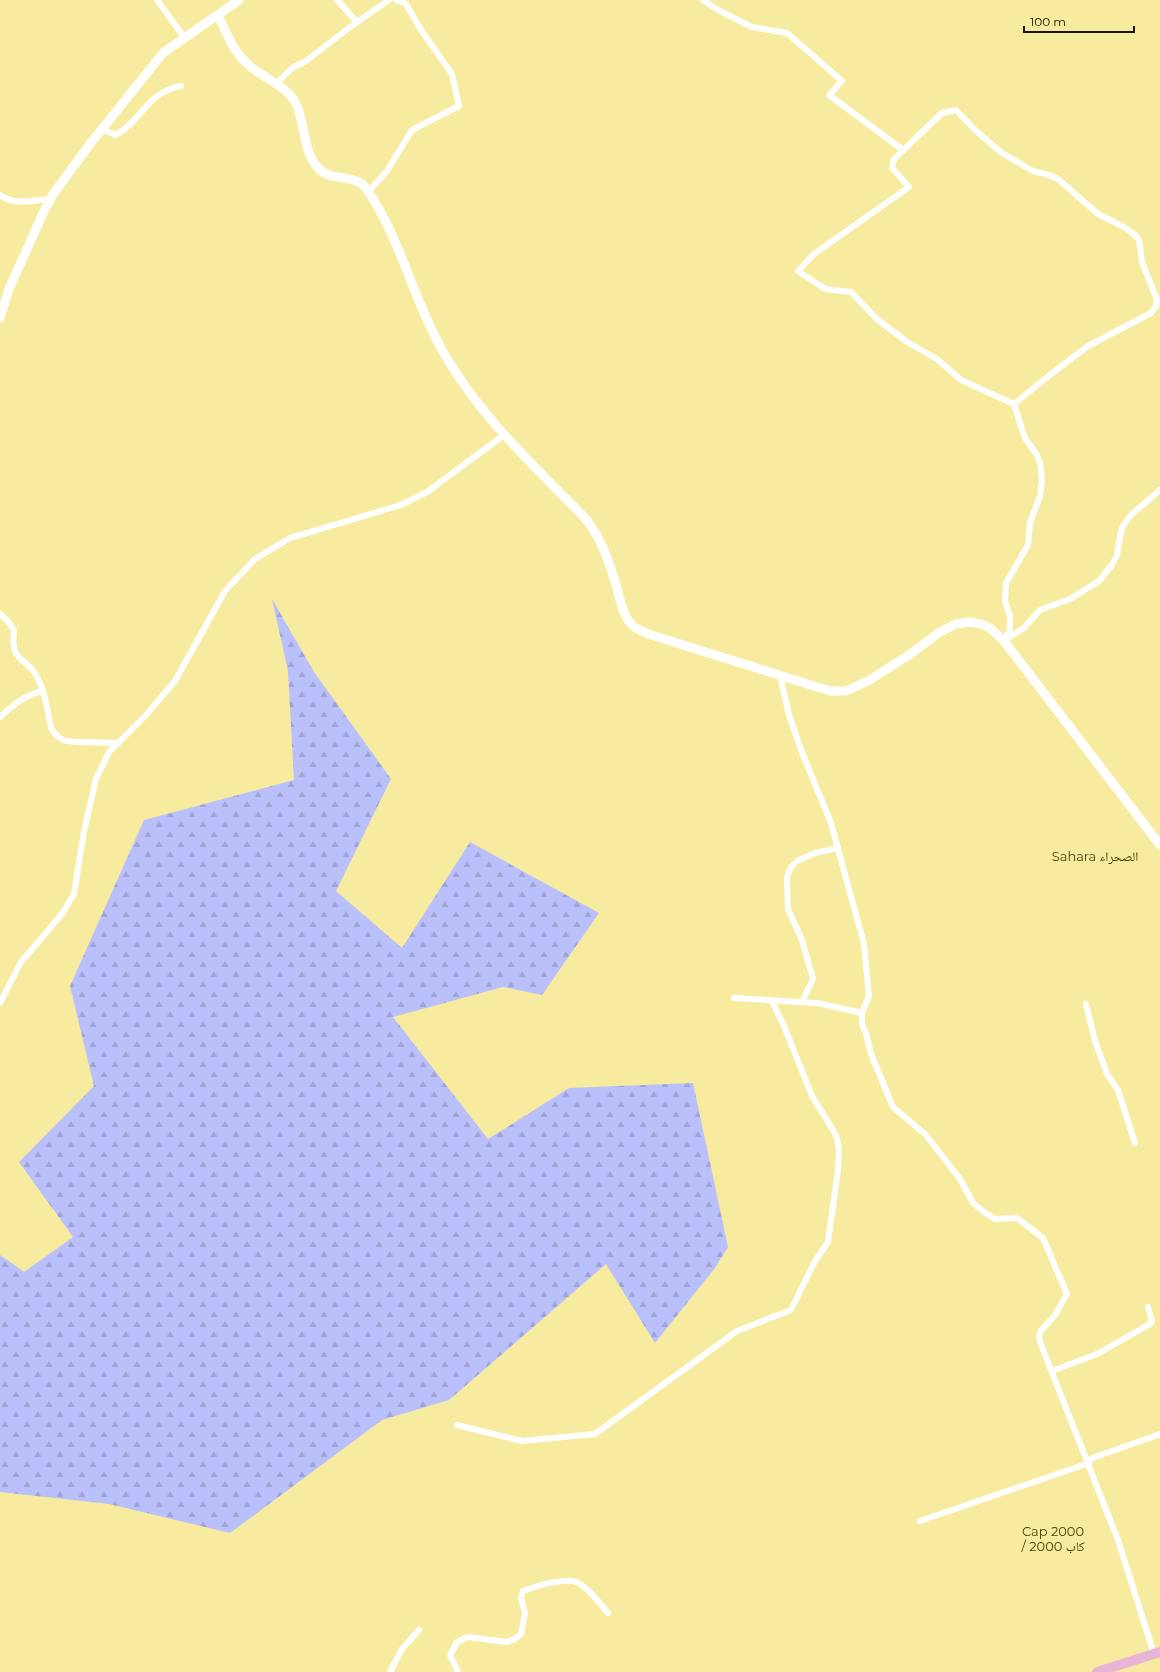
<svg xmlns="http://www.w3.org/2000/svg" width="1160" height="1672" font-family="Montserrat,'Noto Naskh Arabic',sans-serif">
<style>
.forest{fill:url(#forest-firs)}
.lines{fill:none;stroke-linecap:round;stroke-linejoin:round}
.street{stroke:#fff;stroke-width:6}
.secondary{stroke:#fff;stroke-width:9}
.primary{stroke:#e8b5d7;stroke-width:10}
.labels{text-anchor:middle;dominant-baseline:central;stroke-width:4;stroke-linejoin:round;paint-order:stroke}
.neighbourhood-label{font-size:13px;fill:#4c4306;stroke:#f7eba0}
</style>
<defs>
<pattern id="forest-firs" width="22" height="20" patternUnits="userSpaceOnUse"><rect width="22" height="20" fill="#bac0fb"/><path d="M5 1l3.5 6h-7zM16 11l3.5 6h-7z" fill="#9fa4d5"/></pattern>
</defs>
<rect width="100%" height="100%" fill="#f7eba0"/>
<!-- forest -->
<path class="forest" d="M272,599l42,73 77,107 -55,112 66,57 68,-106 129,71 -57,82 -39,-8 -110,30 95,122 81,-51 124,-5 35,164 -13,21 -60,75 -49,-79 -157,136 -67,20 -152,113 -121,-29 -109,-12v-237l24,17 49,-35 -54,-75 75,-76 -24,-100 74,-166 150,-40 -6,-109z"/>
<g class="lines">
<!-- street -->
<g class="street">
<path d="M157,0l27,37"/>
<path d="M337,0l20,22"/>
<path d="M703,0l15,10 34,17 35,6 55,48 -13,14 74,55"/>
<path d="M276,84l16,-16 14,-7 44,-34 39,-27"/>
<path d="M101,129l15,6c28,-16 29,-42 65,-49"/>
<path d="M368,192l19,-21 25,-41 47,-24 -7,-32 -31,-44 -15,-26 -10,-4"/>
<path d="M0,195c15,11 33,5 51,4"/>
<path d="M0,614l7,6 7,10c-4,37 14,25 24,49 5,10 8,22 10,33 1,4 1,10 3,15 2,6 7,10 12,13 4,3 46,2 55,3"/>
<path d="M1005,640l19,-12 16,-18 30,-11 29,-18 13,-16 5,-10 4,-24 3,-7 7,-9 29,-25"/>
<path d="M1004,641l6,-11v-14l-5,-15 1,-18 22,-38 2,-22 10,-27 2,-16 -2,-17 -3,-8 -12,-17 -11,-34 -53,-24 -24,-21 -30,-17 -30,-23 -26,-27 -26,-3 -27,-18 16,-17 95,-67 -17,-19 2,-9 48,-46 14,-3 19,20 27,23 31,18 16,4 9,4 40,35 26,13 10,7 5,6 3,22 15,38 -1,6 -5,7 -63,33 -37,28 -37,30"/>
<path d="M780,675l9,40 12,35 30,73 33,121 5,52 -7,17v11l4,9 5,21 22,53 33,28 34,44 13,24 11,9 11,7 22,-1 26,20 24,56 -12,21 -14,16 -2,5 1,6 78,198 36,114"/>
<path d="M0,717c12,-11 26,-23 43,-26"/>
<path d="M734,998l83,5 45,10"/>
<path d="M802,1002l11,-23 -11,-39 -14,-31 -1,-32 4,-10 6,-6 18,-8 23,-5"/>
<path d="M0,1003l21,-41 41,-48 12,-20 10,-63 12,-52 13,-27 37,-37 29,-34 50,-90 30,-32 35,-21 111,-33 26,-13 77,-57"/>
<path d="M1086,1004l9,37 12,33 11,16 17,53"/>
<path d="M1052,1371l45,-17 53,-30 2,-3 -4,-14"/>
<path d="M457,1425l65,16 73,-7 142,-103 54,-21 24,-49 13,-19 10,-72 1,-21 -3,-14 -24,-39 -28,-70 -12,-25"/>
<path d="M1087,1460l73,-26"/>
<path d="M920,1521l169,-58"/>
<path d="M390,1672l12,-23 17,-19"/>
<path d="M458,1672l-8,-17 7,-13 11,-5 39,5 8,-3 6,-5 4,-21 -4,-15 2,-7c13,-5 36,-12 50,-10 12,2 27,23 35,32"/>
</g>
<!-- secondary -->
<g class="secondary">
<path d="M218,15c9,19 16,39 33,52 14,11 38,21 45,37 10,20 6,49 24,66 12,11 35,4 46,18 34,49 46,108 75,160 35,64 90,115 141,167 19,20 27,47 35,73 3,12 6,27 14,36 4,5 12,7 17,10l182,57h16l22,-10 41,-26 31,-23 16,-8 14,-2 11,2 9,4 14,13 156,204"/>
<path d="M0,318l9,-29 35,-78 10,-18 36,-49 73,-91 76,-53"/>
</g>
<!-- primary -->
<path class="primary" d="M1097,1672l63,-20"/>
</g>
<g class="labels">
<!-- neighbourhood labels -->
<g class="neighbourhood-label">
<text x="1095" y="856">Sahara الصحراء</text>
<text x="1053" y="1531">Cap 2000<tspan x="1053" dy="15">/ كاب 2000</tspan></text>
</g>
</g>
<!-- scale -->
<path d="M1024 26v6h110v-6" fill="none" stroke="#1a1500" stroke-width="2"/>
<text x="1030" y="26" font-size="12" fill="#1a1500" stroke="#f7eba0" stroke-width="3" paint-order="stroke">100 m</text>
</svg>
